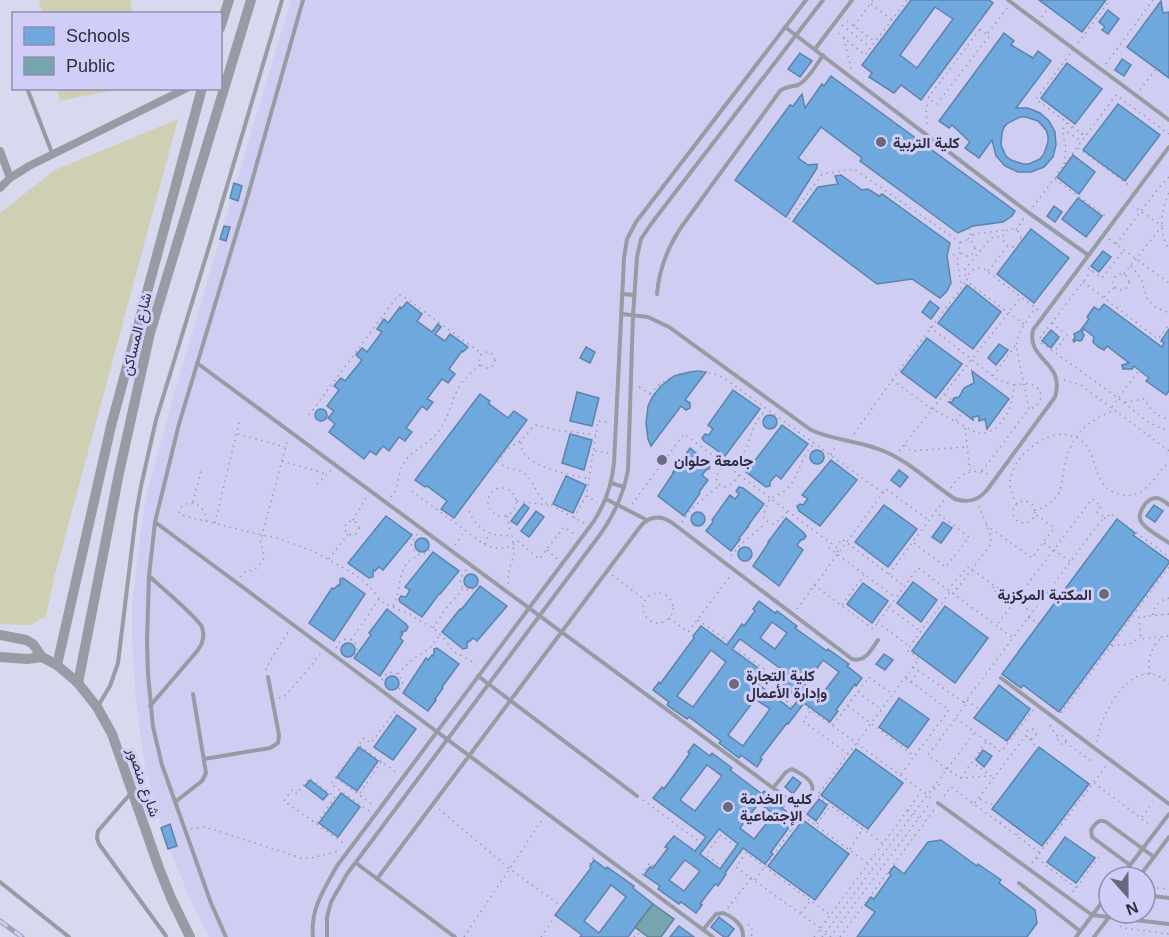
<svg xmlns="http://www.w3.org/2000/svg" width="1169" height="937" font-family="Helvetica,Vazirmatn,sans-serif">
<style>
.built{fill:#cfcef2;fill-rule:evenodd}
.green{fill:#cfcfb3}
.schools{fill:#6fa8dc;stroke:#5c83ad;stroke-width:1.5;fill-rule:evenodd}
.public{fill:#76a5af;stroke:#61818d;stroke-width:1.5}
.lines{fill:none;stroke-linecap:round;stroke-linejoin:round}
.path{stroke:#999ca6;stroke-width:1.5;stroke-dasharray:1.5 4.5;stroke-linecap:butt}
.service{stroke:#979ca4;stroke-width:4}
.minor{stroke:#979ca4;stroke-width:8}
.tertiary{stroke:#979ca4;stroke-width:10}
.rail-casing{stroke:#a1a2af;stroke-width:5}
.rail{stroke:#d0cef8;stroke-width:3;stroke-dasharray:9;stroke-linecap:butt}
.poi-dot{fill:#6a6a7c;stroke:#d0cef8;stroke-width:2}
.labels{text-anchor:middle;dominant-baseline:central;stroke-width:6;stroke-linejoin:round;paint-order:stroke}
.poi-label{font-size:15px;font-weight:bold;fill:#2f2e3e;stroke:#d0cef8;text-anchor:start}
.street-label{font-size:15px;fill:#2f2e3e;stroke:#d0cef8}
</style>
<rect width="100%" height="100%" fill="#d8d8ee"/>
<!-- built -->
<path class="built" d="M291,0h878v937h-960l-19,-38 -20,-50h-2l-17,-59 -7,-30 -8,-61 -4,-61v-32l11,-92 5,-25 28,-102 48,-161 7,-27 -1,-1 4,-15h2zM1109,877h36v36h-36z"/>
<!-- green -->
<g class="green">
<path d="M39,0h91l2,13h-90z"/>
<path d="M57,89v-1l62,1 -59,12z"/>
<path d="M178,119l-123,455 -9,42 -15,9 -31,-1v-411l55,-43z"/>
</g>
<!-- schools -->
<g class="schools">
<path d="M911,0h78l4,3 -72,97 -20,-15 -7,8 -25,-16 3,-4 -10,-8zM935,7l18,12 -36,49 -17,-13z"/>
<path d="M1039,0h67l-24,32z"/>
<path d="M1161,1l2,12 6,-1v66l-42,-31z"/>
<path d="M1108,10l11,9 -11,15 -6,-4 3,-3 -6,-5z"/>
<path d="M1004,33l10,8 -3,4 22,13 5,-7 13,10 -35,47h12l12,5 9,8 6,11 1,13 -3,12 -9,10 -13,5h-13l-13,-6 -9,-10 -4,-16 -13,18 -14,-10 5,-6 -18,-17 -3,3 -10,-7zM1020,117h6l12,4 8,9 2,6v6l-4,12 -4,5 -11,5h-6l-12,-4 -5,-4 -5,-11 1,-12 2,-6 4,-4z"/>
<path d="M800,53l12,8 -12,16 -12,-8z"/>
<path d="M1122,59l9,6 -7,11 -9,-6z"/>
<path d="M1067,63l35,26 -27,35 -34,-26z"/>
<path d="M831,76l184,135 -3,5 -9,6 -30,4 -15,7 -98,-72 2,-3 -41,-31 -23,31 10,7 9,-1v4l-31,49 -51,-37 55,-75 3,1 9,-12 3,14 17,-24 2,2z"/>
<path d="M1118,104l42,31 -35,46 -42,-31z"/>
<path d="M1073,155l22,17 -16,22 -22,-17z"/>
<path d="M841,175l21,15 6,-1 11,7 3,-2 68,49 -3,13 4,27 -4,8 -7,7 -28,-19 -35,5 -84,-63 25,-34 20,-3 -3,-8z"/>
<path d="M234,183l8,3 -4,15 -8,-3z"/>
<path d="M1078,198l24,18 -16,21 -24,-18z"/>
<path d="M1054,206l8,6 -7,10 -8,-6z"/>
<path d="M224,226l6,1 -4,14 -6,-2z"/>
<path d="M1031,229l38,29 -35,45 -37,-29z"/>
<path d="M1103,251l8,6 -12,15 -8,-6z"/>
<path d="M967,285l34,27 -28,37 -35,-26z"/>
<path d="M930,301l9,7 -8,11 -9,-7z"/>
<path d="M407,302l15,12 -5,7 15,11 6,-8 3,3 -6,7 10,7 5,-7 18,13 -5,5 -1,-1 -13,18 6,5 -7,9 -6,-4 -15,20 6,3 -6,8 -5,-4 -16,22 6,4 -7,9 -6,-4 -10,14 -6,-5 -7,9 -6,-4 -6,8 -35,-27 6,-8 -7,-6 6,-7 -7,-5 12,-16 -5,-4 7,-8 4,3 17,-21 -6,-5 6,-7 5,4 15,-20 -5,-3 7,-10 4,4 12,-16 1,2z"/>
<path d="M1104,304l58,43 2,-4 -3,-2 8,-12v62l-3,4 -20,-14 3,-3 -15,-12 -2,3h-9l-1,-4 7,-2 -22,-17 -3,4 -6,-3 -5,-5 1,-5 -10,-8 -2,3 2,3 -2,5 -2,1 -4,-1 -2,2 -1,-2 2,-2 -1,-4 6,-3 9,-12 -2,-2 7,-10 5,3z"/>
<path d="M1051,330l8,7 -8,11 -9,-7z"/>
<path d="M927,338l35,26 -26,34 -35,-26z"/>
<path d="M999,344l9,6 -12,15 -8,-7z"/>
<path d="M586,347l9,5 -5,11 -10,-5z"/>
<path d="M698,371l8,1 -21,28 5,3v5l-4,2 -5,-4 -30,40 -3,-7 -2,-16 2,-17 5,-10 8,-10 13,-10 16,-4z"/>
<path d="M972,371l37,28 -22,30 -2,-10 -6,2v-5l-6,1v3l-24,-18h3l2,-4 5,-1 5,-9 10,-5z"/>
<path d="M733,390l27,19 -35,47 -21,-15 -2,-3 3,-4 4,1 4,-6 -5,-4z"/>
<path d="M577,392l22,6 -7,28 -22,-5z"/>
<path d="M480,394l10,7 -2,2 20,15 6,-7 13,9 -73,98 -13,-9 6,-8 -20,-15 -2,1 -10,-7z"/>
<circle cx="321" cy="415" r="6"/>
<circle cx="770" cy="422" r="7"/>
<path d="M782,425l26,19 -27,35 -5,-4 -6,7v4l-4,1 -20,-15z"/>
<path d="M570,434l22,6 -8,30 -22,-7z"/>
<path d="M690,448l18,15 2,3 -1,3 -3,1 -4,5 6,5 -9,12 1,1 -16,23 -26,-20 16,-24h-1z"/>
<circle cx="817" cy="457" r="7"/>
<path d="M831,460l26,20 -37,46 -21,-15 -2,-5 3,-2 3,1 3,-4 2,-2 -6,-4z"/>
<path d="M899,470l9,7 -8,10 -9,-7z"/>
<path d="M566,476l20,9 -13,28 -20,-9z"/>
<path d="M739,487l4,1 21,16 -17,23h1l-9,11 1,1 -9,12 -25,-20 7,-9 -1,-2 18,-25 5,4 4,-5 -3,-3z"/>
<path d="M524,504l5,4 -12,17 -6,-4z"/>
<path d="M884,505l33,24 -29,38 -33,-25z"/>
<path d="M1154,505l9,6 -8,11 -9,-6z"/>
<path d="M536,511l8,6 -15,20 -8,-6z"/>
<circle cx="698" cy="519" r="7"/>
<path d="M386,516l26,19 -29,35 -4,-3 -4,4 -1,-1 -1,2v5l-4,1 -21,-15z"/>
<path d="M786,518l17,14 3,4 -2,3 -3,1 -4,5 6,5 -24,36 -26,-20 16,-24h-1z"/>
<path d="M1117,519l18,14 -2,2 36,26v2l-110,149 -36,-27 -2,3 -19,-14z"/>
<path d="M943,522l9,6 -11,15 -9,-6z"/>
<circle cx="422" cy="545" r="7"/>
<circle cx="745" cy="554" r="7"/>
<path d="M433,552l26,19 -19,23h-1l-17,23 -22,-15 -1,-3 2,-3 5,1 1,-2 3,-5 -5,-3z"/>
<circle cx="471" cy="581" r="7"/>
<path d="M343,578l22,16 -31,47 -25,-18 23,-35 2,1 4,-4 1,1 1,-2v-5z"/>
<path d="M913,582l24,18 -16,22 -24,-19z"/>
<path d="M863,583l25,18 -16,22 -25,-19z"/>
<path d="M480,586l27,20 -30,35 -4,-3 -4,4 -1,-1 -1,2v5l-4,1 -21,-17 18,-23 1,1z"/>
<path d="M759,601l16,12 2,-2 20,15 -2,2 32,23 1,-2 21,15 -2,2 15,12 -6,8 -1,-2 -19,26 2,1 -8,11 -26,-19 -16,21 -1,-1 -27,35 2,1 -5,8 -16,-12 -2,3 -20,-15 2,-2 -32,-24 -2,2 -20,-14 2,-3 -16,-12 6,-8 1,2 34,-46 -1,-2 8,-10 26,19 15,-21 2,2 11,-15 -2,-2zM772,622l15,11 -12,16 -15,-11zM740,639l41,30 -8,11 26,19 -8,10 -41,-31 8,-10 -26,-19zM711,650l15,12 -33,45 -16,-11zM823,660l16,12 -20,26 -15,-12zM755,699l15,10 -27,37 -15,-11z"/>
<path d="M945,606l43,32 -33,45 -43,-32z"/>
<path d="M387,609l19,15 2,3 -2,4h-3l-2,1 2,1 -3,5 3,3 -23,35 -26,-18 17,-23 -2,-2z"/>
<circle cx="348" cy="650" r="7"/>
<path d="M437,648l22,16 -17,23 1,1 -8,11 1,1 -8,11 -25,-18 23,-35 2,2 4,-5 1,1 1,-2v-5z"/>
<path d="M884,654l9,6 -8,10 -9,-6z"/>
<circle cx="392" cy="683" r="7"/>
<path d="M999,685l31,24 -23,32 -33,-23z"/>
<path d="M899,698l30,21 -21,29 -29,-21z"/>
<path d="M397,715l19,14 -23,31 -19,-13z"/>
<path d="M694,744l16,12 2,-3 20,15 -2,2 32,24 2,-3 20,15 -2,2 16,12 -6,8 -2,-2 -19,26 2,2 -8,10 -22,-16 -18,25 1,1 -8,12 -3,-2 -15,20 2,1 -6,8 -15,-11 -2,2 -21,-15 2,-3 -16,-11 6,-8 3,1 15,-20 -3,-1 9,-11 21,15 11,-14 -53,-39 9,-11 2,2 26,-36 -2,-1zM707,765l15,11 -27,35 -15,-11zM759,803l15,11 -20,25 -14,-11zM719,829l19,15 -18,25 -20,-15zM685,860l15,11 -16,20 -15,-11z"/>
<path d="M359,747l19,14 -21,30 -20,-14z"/>
<path d="M1039,747l50,37 -47,62 -50,-37z"/>
<path d="M856,749l47,34 -35,46 -47,-34z"/>
<path d="M983,750l9,6 -8,11 -8,-7z"/>
<path d="M793,777l8,6 -8,11 -8,-7z"/>
<path d="M310,780l18,14 -5,6 -18,-14z"/>
<path d="M341,793l19,14 -22,30 -19,-14z"/>
<path d="M819,799l8,6 -11,16 -9,-7z"/>
<path d="M803,820l46,34 -34,46 -47,-34z"/>
<path d="M170,824l7,22 -9,3 -7,-21z"/>
<path d="M1065,837l30,21 -19,25 -29,-21z"/>
<path d="M941,840l36,26 1,-2 23,16 -2,3 36,27 2,13 -10,14h-170l18,-25 -10,-7 6,-8 3,2 17,-24 -2,-2 5,-7 10,8 24,-32z"/>
<path d="M594,860l12,9 1,-2 27,19 -1,2 20,16 -25,33h-48l2,-2 -27,-20 36,-47 -1,-2zM611,885l15,12 -27,36 -15,-12z"/>
<path d="M719,917l15,12 -6,8h-4l-13,-10z"/>
<path d="M679,926l15,11h-24z"/>
</g>
<!-- public -->
<path class="public" d="M653,904l21,15 -13,18h-13l-13,-10z"/>
<g class="lines">
<!-- path -->
<g class="path">
<path d="M871,4l20,15"/>
<path d="M1042,17l7,-10"/>
<path d="M847,21l27,20"/>
<path d="M842,25l27,21"/>
<path d="M854,26l19,-26"/>
<path d="M980,29l9,7 -52,68 -9,-6z"/>
<path d="M838,33l27,22 42,-55"/>
<path d="M988,33l19,-25"/>
<path d="M844,38l7,31"/>
<path d="M1078,43l32,-43"/>
<path d="M1070,54l-34,45 49,37"/>
<path d="M1106,64l47,-64"/>
<path d="M1140,90l16,-21"/>
<path d="M927,124l-1,-17 4,-6"/>
<path d="M1072,127l-4,5 10,7 4,-5"/>
<path d="M1078,148l52,38"/>
<path d="M1064,164l2,-16 -4,-18 5,-7"/>
<path d="M1055,179l52,38"/>
<path d="M1169,193c-8,17 -11,39 0,56"/>
<path d="M1033,207l83,-112 53,39"/>
<path d="M789,219l33,-45 32,-5 107,74"/>
<path d="M969,228l2,7"/>
<circle cx="1012" cy="238" r="9"/>
<path d="M1016,230l8,-12"/>
<path d="M968,239l6,-5 32,-4"/>
<path d="M1109,239l60,44"/>
<circle cx="967" cy="248" r="8"/>
<path d="M1116,244l41,-54 12,-13"/>
<path d="M960,252l-3,7 4,26"/>
<path d="M947,254l10,1"/>
<path d="M1131,266l10,12 5,18 2,4 7,7 14,6"/>
<path d="M1088,268l14,10 21,-27"/>
<path d="M988,271l19,-24"/>
<path d="M1124,274l38,-48 -29,-20"/>
<circle cx="1121" cy="282" r="8"/>
<path d="M966,276l-1,-7 26,-31 12,-2"/>
<path d="M1083,282l75,57 11,-14"/>
<path d="M1104,297l11,-10"/>
<path d="M1052,323l15,12 -13,17"/>
<path d="M1024,324l-53,-39 -4,-5c0,-9 9,-14 17,-11l54,41"/>
<path d="M1040,338l52,-68"/>
<path d="M1041,343c26,18 51,36 77,55 17,12 30,29 51,32"/>
<circle cx="487" cy="360" r="8"/>
<path d="M993,376l22,-30"/>
<path d="M892,380l40,29 45,24c24,4 37,-29 37,-48l-16,-5 -68,-53"/>
<path d="M1064,380l17,5 88,66"/>
<path d="M1014,385c5,0 11,-2 16,-1 15,4 14,20 0,25"/>
<path d="M639,387l14,9"/>
<path d="M650,394c19,-23 47,-29 74,-16l159,115"/>
<path d="M945,395l7,5"/>
<path d="M1125,402l20,-3c5,11 12,18 24,20"/>
<path d="M1112,407l27,-37"/>
<path d="M309,415l88,-118 3,-2 3,1 79,58"/>
<path d="M956,421l7,-9"/>
<path d="M965,428l5,43"/>
<path d="M238,434l47,13"/>
<path d="M854,434l38,-54 75,-100"/>
<path d="M521,442c-1,26 49,32 69,37"/>
<path d="M905,445l6,6 56,-4"/>
<path d="M595,451l13,2"/>
<path d="M899,451l122,-154"/>
<path d="M831,455l5,-9"/>
<path d="M282,461l45,13"/>
<path d="M982,471l47,-62 -13,-63 3,-13 16,-25"/>
<path d="M739,475l-6,8 -8,4 -5,-2 -4,-6c4,-20 20,-16 30,-30 2,-4 3,-9 5,-14 3,-10 8,-18 15,-25"/>
<path d="M317,484l14,-14"/>
<circle cx="502" cy="502" r="14"/>
<path d="M951,488c8,-15 23,-21 39,-13"/>
<path d="M412,491l73,54c12,5 22,5 33,-4l21,18 25,-32 12,8"/>
<path d="M586,496l11,6"/>
<path d="M391,497c9,-10 6,-23 13,-34 8,-14 25,-18 34,-31 11,-14 13,-32 22,-47 6,-8 13,-14 20,-20"/>
<path d="M517,501l31,4"/>
<circle cx="1024" cy="512" r="11"/>
<path d="M193,502l8,-31"/>
<path d="M632,504l52,-70 148,110 -3,4 67,50"/>
<path d="M1017,504c-4,-6 -7,-14 -7,-21 1,-25 34,-53 58,-48 38,7 16,54 55,60 24,3 32,-21 46,-33"/>
<path d="M1034,510c11,-2 19,-8 25,-17 3,-9 4,-19 6,-29 7,-30 22,-43 50,-54"/>
<path d="M469,511c7,18 23,27 43,24l2,20 -5,14 -1,16"/>
<path d="M787,512l-7,8 -8,4 -7,-4 -2,-4 7,-18c32,-10 23,-32 43,-53"/>
<path d="M507,516l4,18"/>
<path d="M574,518l12,-22 2,-10 10,-65 11,1"/>
<path d="M1104,518l2,1 4,-6 59,44"/>
<path d="M353,520l13,-22"/>
<circle cx="352" cy="528" r="7"/>
<path d="M206,521l-1,-9 -8,-8c-8,-2 -16,0 -18,8l2,3 81,20 12,2 39,14 41,23 15,12 13,16 27,12 24,14 11,10 9,13 23,13"/>
<path d="M682,522l9,-13 28,-23"/>
<path d="M215,523l25,-104"/>
<path d="M584,523l-39,-21c-9,-7 -10,-20 -20,-28 -8,-6 -21,-5 -27,-12 7,-13 11,-14 22,-21 6,-4 9,-11 14,-15l3,-1 18,5 41,5"/>
<path d="M986,525l46,33 22,-30 -20,-15"/>
<path d="M417,534l-6,10 4,8c7,5 12,1 17,-5"/>
<path d="M914,543l32,24 23,-30 -32,-24"/>
<path d="M1044,543l26,18"/>
<path d="M485,544l4,-10"/>
<path d="M455,545l9,-13"/>
<path d="M547,550l10,9"/>
<path d="M838,552l-3,-3 7,-10 62,47"/>
<path d="M731,556l7,-9 28,-24"/>
<path d="M329,559l19,-25"/>
<path d="M466,570c-7,9 -10,20 6,20l9,-8"/>
<path d="M889,574l55,-74"/>
<path d="M612,575l32,24"/>
<path d="M240,577l6,-6c16,-1 22,-15 14,-28l28,-105"/>
<path d="M814,585l59,44 45,-61 94,69"/>
<path d="M994,587l-2,2 21,15"/>
<path d="M957,589l-5,-4 16,-18 63,45"/>
<circle cx="658" cy="608" r="15"/>
<path d="M953,594l38,-50v-8l-12,-30"/>
<path d="M842,605l22,-30"/>
<path d="M393,606c11,-20 1,-41 27,-51"/>
<path d="M888,607l32,24"/>
<path d="M797,609l89,-120 44,32"/>
<path d="M1169,614l-30,3 2,22 28,-3"/>
<path d="M1153,615c1,-10 7,-15 16,-17"/>
<path d="M1028,617l11,7"/>
<path d="M669,618l19,14 43,-57"/>
<path d="M698,620l31,22"/>
<path d="M877,622l32,24"/>
<path d="M433,628l14,-21 16,-18"/>
<path d="M351,640l28,-41"/>
<path d="M1112,646l18,-2 10,-7"/>
<path d="M734,647l30,22 -7,8 24,18"/>
<path d="M336,648c2,-4 3,-6 7,-8 7,-3 15,2 14,10 -1,3 -5,8 -6,9"/>
<path d="M913,667l53,37 -38,51 19,14 14,9 30,-2 -19,-14"/>
<path d="M266,670v-2l23,-38"/>
<path d="M398,674l12,-13 19,-12 11,-14"/>
<path d="M1150,674c-3,-15 1,-26 11,-36"/>
<path d="M382,680l4,-6 3,-2 9,2 5,8 -6,11"/>
<path d="M911,682l7,-10"/>
<path d="M858,692l23,17"/>
<path d="M846,695l5,4"/>
<path d="M279,698l5,-1 22,-25 14,-18"/>
<path d="M967,700l13,10"/>
<path d="M964,703l140,-186 -7,-5 4,-6 -9,-7 -96,127"/>
<path d="M803,704l7,5"/>
<path d="M792,706l-12,-10 5,-6 13,10"/>
<path d="M848,706l66,50"/>
<path d="M1061,713l108,-146"/>
<path d="M956,718l45,34 32,-42"/>
<path d="M833,725l36,-48 23,17"/>
<path d="M1050,725l4,7 5,6"/>
<circle cx="1031" cy="734" r="5"/>
<circle cx="1062" cy="740" r="4"/>
<path d="M1030,739l8,10"/>
<path d="M1065,742l29,21"/>
<path d="M1097,742c3,-29 38,-93 72,-58"/>
<path d="M360,746l37,27"/>
<path d="M848,754l-45,-33 8,-11 122,89"/>
<path d="M901,774l48,-64 -43,-32"/>
<path d="M336,778l37,27"/>
<path d="M961,778l25,-36"/>
<path d="M1094,783l56,42"/>
<path d="M934,789h1l5,-5 -2,-2"/>
<path d="M360,793l21,-31"/>
<path d="M819,793l100,-134 -12,-9 43,-58"/>
<path d="M818,796l64,47"/>
<path d="M944,796l7,-9 89,66"/>
<path d="M980,799l5,3 11,3"/>
<path d="M643,800l58,43"/>
<path d="M975,803l51,-68"/>
<path d="M439,809l71,60 48,35"/>
<path d="M908,810l11,8"/>
<path d="M369,811l-38,-27 33,-46 7,5 25,-33"/>
<path d="M803,816l64,47"/>
<path d="M1142,817l11,-15"/>
<path d="M317,823l18,-26 -26,-19 -12,16 -5,-4 -8,11 61,43"/>
<path d="M1000,823l4,-5"/>
<path d="M817,824l13,-18"/>
<path d="M191,829l13,-2 8,2 89,29h10l28,-7"/>
<path d="M720,835l16,11 -15,20 -15,-11z"/>
<path d="M1017,835l3,-5"/>
<path d="M850,849l12,-19"/>
<path d="M1037,858l39,30"/>
<path d="M1032,863l74,-97"/>
<path d="M591,868l-3,-2 6,-9"/>
<path d="M642,875l8,-12 3,2 -2,2"/>
<path d="M755,880l52,-72"/>
<path d="M1145,887l24,2"/>
<path d="M1073,892l29,-39"/>
<path d="M728,908l23,-30"/>
<path d="M801,913l9,-12"/>
<path d="M748,924l5,7 -2,6"/>
<path d="M1120,926l3,2 46,6"/>
<path d="M820,928l-84,-61 10,-14 84,62"/>
<path d="M820,930l9,7"/>
<path d="M464,937l78,-117"/>
<path d="M541,937l11,-16"/>
<path d="M634,937l3,-4 6,4"/>
<path d="M814,937l107,-145"/>
<path d="M822,937l91,-123 62,-82"/>
<path d="M830,937l101,-135"/>
<path d="M840,937l94,-127"/>
</g>
<!-- service -->
<g class="service">
<path d="M1008,0l161,120"/>
<path d="M785,27l244,186 59,42"/>
<path d="M815,49l37,-49"/>
<path d="M27,88l25,65"/>
<path d="M622,294l12,1"/>
<path d="M657,294c2,-25 10,-46 25,-68l98,-135c6,-5 11,-4 18,-6 8,-3 20,-22 25,-30"/>
<path d="M622,314l26,3 21,10 142,103c24,11 51,11 75,22 25,11 46,32 69,47 13,4 23,2 32,-9l68,-93c11,-36 -29,-36 -22,-67l136,-183"/>
<path d="M197,363l576,425c7,5 15,14 24,15 10,1 19,-10 14,-20 -3,-6 -13,-11 -19,-14l-6,3 -13,16"/>
<path d="M611,483l13,4"/>
<path d="M606,499l41,21"/>
<path d="M1169,505c-4,-3 -8,-7 -13,-7 -9,0 -21,16 -14,25 6,8 19,14 27,20"/>
<path d="M155,522l558,415"/>
<path d="M149,576c10,9 48,41 53,51 3,8 1,16 -4,23l-48,56"/>
<path d="M478,676l159,120"/>
<path d="M1001,678l168,126"/>
<path d="M98,706l12,-20 8,-23 18,-149 5,-28 15,-66 53,-173 73,-247"/>
<path d="M204,759l66,-11 8,-5 1,-8 -11,-58"/>
<path d="M131,793l-33,38 -1,7 2,6 67,92"/>
<path d="M175,802l27,-21 4,-8 -13,-79"/>
<path d="M938,803l154,112 77,9"/>
<path d="M356,863l99,74"/>
<path d="M1130,865l-38,-28 -1,-7c4,-6 8,-12 15,-8l48,35"/>
<path d="M1121,877l48,-63"/>
<path d="M1139,877l30,-40"/>
<path d="M377,879l263,-352c8,-11 20,-12 31,-5l181,137c13,4 19,-9 26,-19"/>
<path d="M0,882l69,55"/>
<path d="M1019,883l61,48"/>
<path d="M1145,895l24,3"/>
<path d="M703,930l13,-16 7,-1c10,4 21,12 20,24"/>
<path d="M226,937l-15,-34 -49,-138 -9,-38 -5,-53 -1,-33 2,-65 6,-54 24,-98 69,-229 55,-195"/>
<path d="M313,937c-3,-27 11,-48 24,-71l257,-345c12,-19 18,-36 20,-58l10,-205 3,-19 9,-17 170,-222"/>
<path d="M327,937v-20l4,-15 16,-28 249,-334c16,-21 27,-42 32,-70l5,-155 4,-58 4,-18 10,-15 172,-224"/>
<path d="M1076,937l33,-44"/>
<path d="M1094,937l18,-24"/>
</g>
<!-- minor -->
<g class="minor">
<path d="M0,151l10,27"/>
<path d="M0,188l10,-10 19,-12 158,-78"/>
</g>
<!-- tertiary -->
<g class="tertiary">
<path d="M220,28l9,-28"/>
<path d="M0,635l26,5 7,4 9,13 15,8 21,18 19,24 15,27 47,134 12,30 19,39"/>
<path d="M0,657l27,2 15,-2"/>
<path d="M57,665l54,-239 91,-338"/>
<path d="M78,683l41,-210 31,-140 101,-333"/>
</g>
<!-- rail casing -->
<g class="rail-casing">
<path id="rail" d="M0,921l22,16"/>
</g>
<!-- rail -->
<use href="#rail" class="rail"/>
</g>
<!-- markers -->
<g class="poi-dot">
<circle cx="881" cy="142" r="6"/>
<circle cx="662" cy="460" r="6"/>
<circle cx="1104" cy="594" r="6"/>
<circle cx="734" cy="684" r="6"/>
<circle cx="728" cy="807" r="6"/>
</g>
<g class="labels">
<!-- poi labels -->
<g class="poi-label">
<text x="893" y="142">كلية التربية</text>
<text x="674" y="460">جامعة حلوان</text>
<text x="1092" y="594" text-anchor="end">المكتبة المركزية</text>
<text x="746" y="675">كلية التجارة<tspan x="746" dy="17">وإدارة الأعمال</tspan></text>
<text x="740" y="798">كليه الخدمة<tspan x="740" dy="17">الإجتماعية</tspan></text>
</g>
<!-- street labels -->
<g class="street-label">
<text transform="translate(136 334) rotate(-76)">شارع المساكن</text>
<text transform="translate(144 782) rotate(71)">شارع منصور</text>
</g>
</g>
<!-- legend -->
<rect x="12" y="12" width="210" height="78" fill="#d0cef8" stroke="#908eae" stroke-width="1.5"/>
<rect x="24" y="27" width="30" height="18" fill="#6fa8dc" stroke="#908eae" stroke-width="1.5"/>
<text x="66" y="42" font-size="18" fill="#2f2e3e">Schools</text>
<rect x="24" y="57" width="30" height="18" fill="#76a5af" stroke="#908eae" stroke-width="1.5"/>
<text x="66" y="72" font-size="18" fill="#2f2e3e">Public</text>
<!-- north arrow -->
<g transform="translate(1127 895) rotate(159)"><circle r="28" fill="#d0cef8" stroke="#908eae" stroke-width="1.5"/>
<path d="M0-4.5L10 22L0 15L-10 22Z" fill="#6a6a7c"/>
<text y="-9" font-size="16" font-weight="bold" text-anchor="middle" fill="#2f2e3e">N</text>
</g>
</svg>
